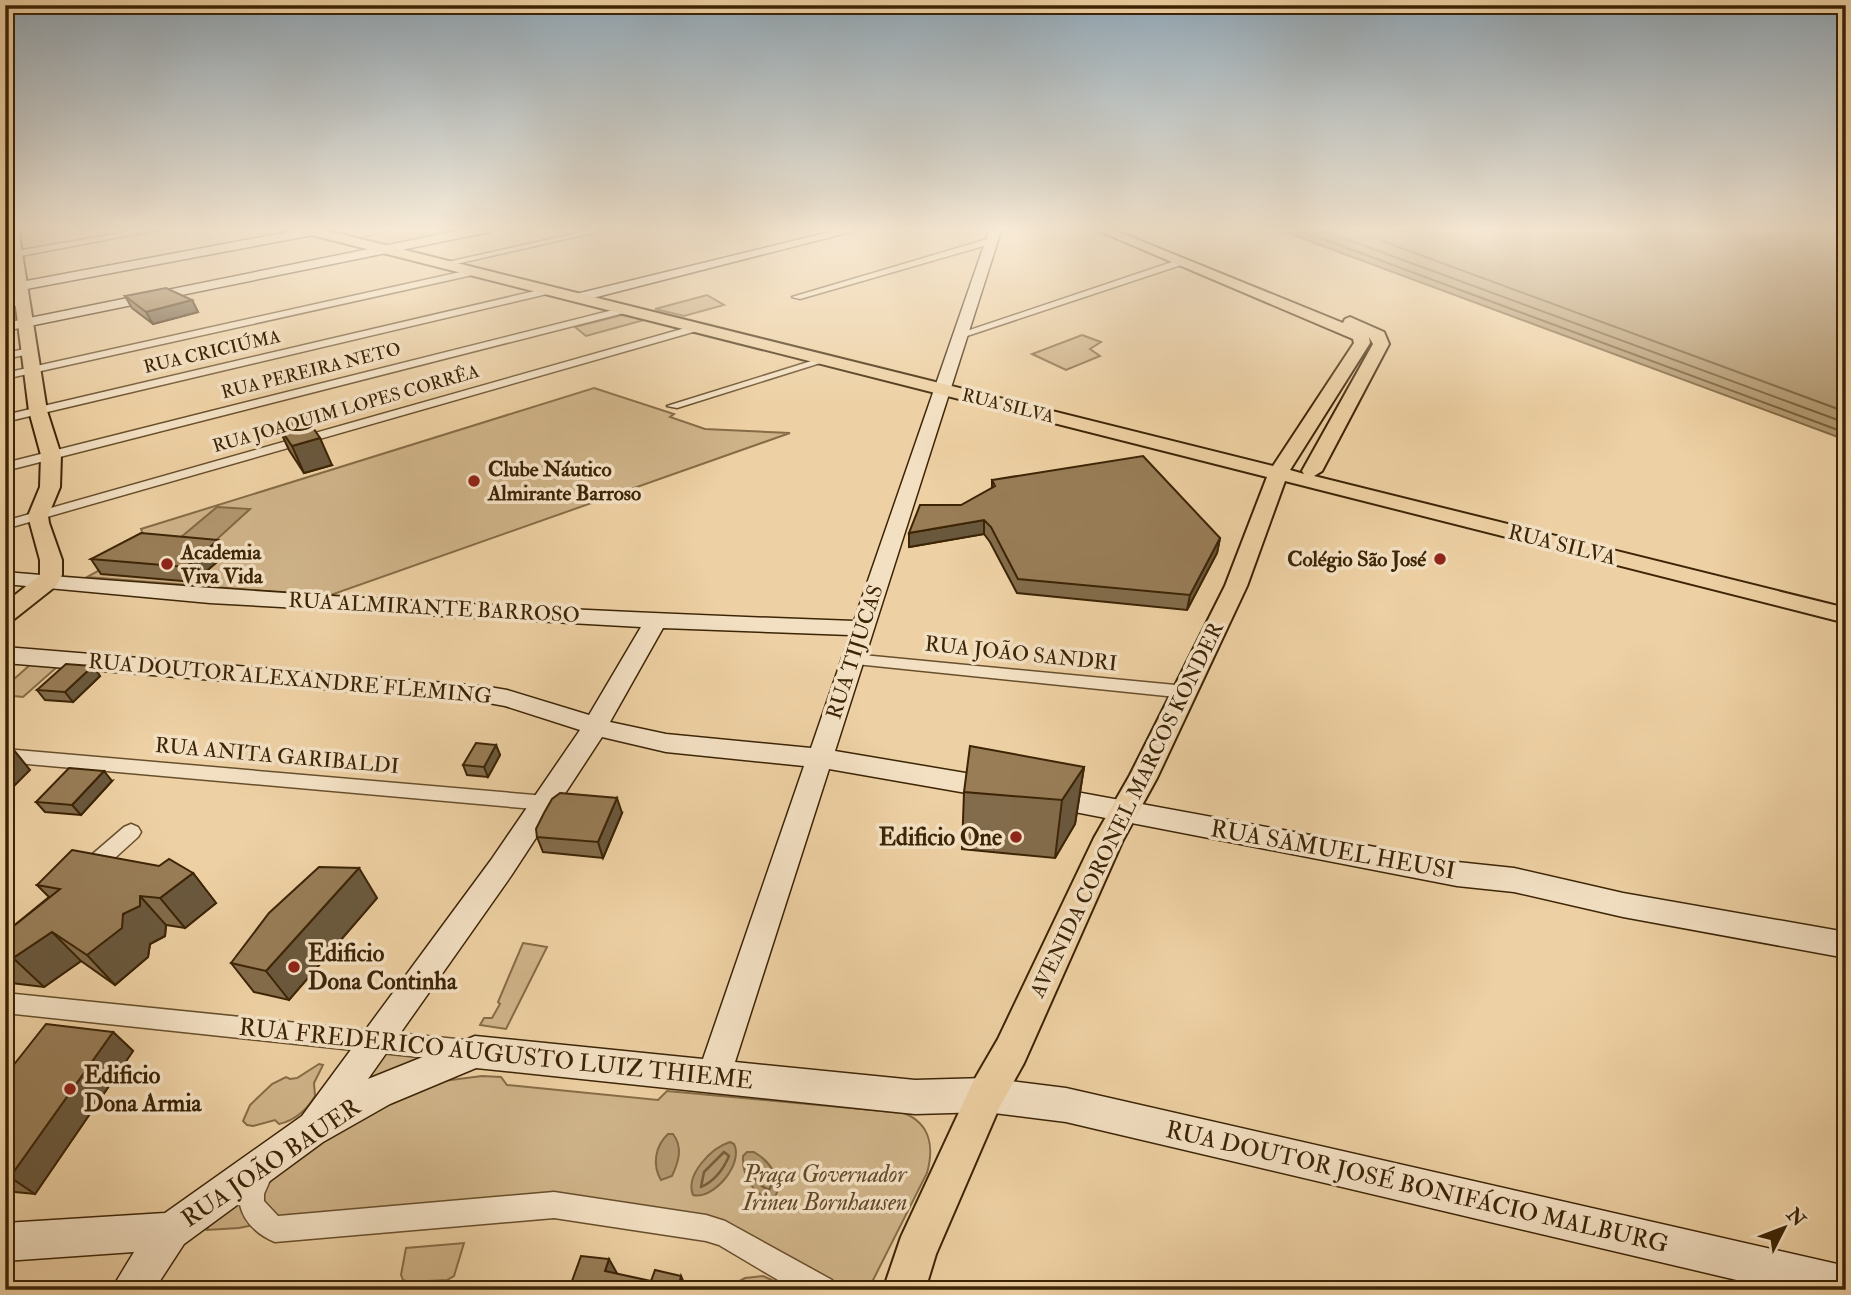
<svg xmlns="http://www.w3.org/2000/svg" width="1851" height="1295" font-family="'IM FELL Double Pica',serif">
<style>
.green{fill:#cfb388;stroke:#866c46;stroke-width:2}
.water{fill:#b1966d;stroke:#826843;stroke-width:2}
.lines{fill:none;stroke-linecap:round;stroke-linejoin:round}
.shore-far1{stroke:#765d39;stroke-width:2}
.shore{stroke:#765d39;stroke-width:2.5}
.street-casing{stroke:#684f2c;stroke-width:3}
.secondary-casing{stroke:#3c2405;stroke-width:3}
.primary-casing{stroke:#3c2405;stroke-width:4}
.street{fill:#f3e0c3;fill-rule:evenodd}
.secondary{fill:#f3e0c3;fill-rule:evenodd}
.primary{fill:#edd0a3;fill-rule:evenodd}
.wall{fill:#836c4b;stroke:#3c2405;stroke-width:2}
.shaded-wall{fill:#6a583d;stroke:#3c2405;stroke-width:2}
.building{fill:#987d57;stroke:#3c2405;stroke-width:2}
.poi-dot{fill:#8f2418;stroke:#f3e0c3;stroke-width:2.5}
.labels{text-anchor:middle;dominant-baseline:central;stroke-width:7;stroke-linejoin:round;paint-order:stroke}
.far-street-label{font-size:18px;fill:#3c2405;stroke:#f3e0c3}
.poi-label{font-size:21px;font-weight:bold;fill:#3c2405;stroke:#f3e0c3;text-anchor:start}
.street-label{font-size:21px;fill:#3c2405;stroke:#f3e0c3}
.near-poi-label{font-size:24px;font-weight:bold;fill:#3c2405;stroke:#f3e0c3;text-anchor:start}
.near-street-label{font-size:24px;fill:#3c2405;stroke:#f3e0c3}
.near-park-label{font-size:24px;font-style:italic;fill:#614826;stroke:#f3e0c3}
</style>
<rect width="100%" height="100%" fill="#edd0a3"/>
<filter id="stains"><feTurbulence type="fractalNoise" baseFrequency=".00286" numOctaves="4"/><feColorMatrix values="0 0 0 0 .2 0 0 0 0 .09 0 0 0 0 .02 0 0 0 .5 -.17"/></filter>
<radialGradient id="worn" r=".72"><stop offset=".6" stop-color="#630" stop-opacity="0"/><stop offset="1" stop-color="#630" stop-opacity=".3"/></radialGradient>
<!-- green -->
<g class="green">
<path d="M402,228h52l4,3 -67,14 -31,-7z"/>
<path d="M707,295l17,10 -40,11 -29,-7z"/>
<path d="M622,315l22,5 -58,16 -11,-9z"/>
<path d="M1082,335l19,7 -11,7 10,7 -34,14 -34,-16z"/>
<path d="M594,388l80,26 -4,3 35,12 85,4 -462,163 -241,-19 60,-33 -6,-15z"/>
<path d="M31,664l26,3 -34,30 -18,-2v-8z"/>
<path d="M523,943l24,4 -41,82 -26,-4 4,-7h8l8,-14 -2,-2z"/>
<path d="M384,1052l42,5 -62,28z"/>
<path d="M319,1064l4,1 -9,18 1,13c-7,13 -21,25 -36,28l-4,-4 -22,6 -6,-1 -4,-4 7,-16 22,-21 14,-7 4,2 7,-1z"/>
<path d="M482,1076l19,1 6,8 151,15 9,-9 237,22c27,11 30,35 23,60l-59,117h-28l-46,-27 -97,-45h-409l-49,10 -32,2 2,-6 134,-101 100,-42z"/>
<path d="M464,1243l-10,33 -7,4 -38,2 -6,-2 -2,-5 5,-27z"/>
<path d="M763,1276l11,5 4,9h-55l22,-12z"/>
</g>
<!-- water -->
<g class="water">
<path d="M1274,228h572v212z"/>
<path d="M217,507l33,2 -35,32 -35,-3z"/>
<path d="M668,1134h5c10,13 6,27 -1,42l-11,4c-9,-15 -6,-34 7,-46z"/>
<path d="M730,1142l4,2c10,19 -20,56 -41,51 -8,-20 18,-47 37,-53z"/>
<path d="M747,1152h7c15,9 30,27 21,46 -21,1 -33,-23 -32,-42z"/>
</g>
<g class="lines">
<!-- shore-far1 -->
<g class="shore-far1">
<path d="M1293,228l553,205"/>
<path d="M1316,228l530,195"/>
<path d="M1347,228l499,184"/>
</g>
<!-- shore -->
<g class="shore">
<path d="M724,1152l5,4c-6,14 -14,25 -28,31l3,-15z"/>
<path d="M755,1161l11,11 5,14 -2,4c-12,-5 -18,-15 -19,-28z"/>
</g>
<!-- street casing -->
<g class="street-casing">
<g id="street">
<path d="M149,228h18l-162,31v-6z"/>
<path d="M599,228h15l-171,39 -4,-3z"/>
<path d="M991,238l3,1v4l-194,56 -8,-2z"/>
<path d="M1181,259l3,1v4l-220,73 -9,-2z"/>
<path d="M18,269l3,1v4l-16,3v-6z"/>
<path d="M474,269l3,1v4l-472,105v-6z"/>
<path d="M548,288l5,3 -2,2 -546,129v-7z"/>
<path d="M22,299l5,3 -2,2 -20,4v-6z"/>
<path d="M625,307l3,1v4l-623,159v-8z"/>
<path d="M696,325l4,1v4l-695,199v-8z"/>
<path d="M30,348l5,3 -1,2 -29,6v-6z"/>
<path d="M821,358l9,2 -153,48 -10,-2z"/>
<path d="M852,654l334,32 8,6 -8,6 -340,-35 -2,-4 2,-4z"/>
<path d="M5,749l541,47 7,2 2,5 -2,5 -7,2 -541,-48z"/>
<path d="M131,824l7,3 3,5 -3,5 -43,39 -7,2 -7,-2 -3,-6 3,-6 43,-37z"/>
<path d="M5,993l461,47 8,3 3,8 -3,8 -8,3 -461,-49z"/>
<path d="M258,1165l9,4 4,9 -7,16v7l14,15 276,-24 152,23 19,6 107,59 3,10h-40l-76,-45 -13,-4 -152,-23 -279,24c-25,-10 -44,-34 -32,-62 4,-8 7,-11 15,-15z"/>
</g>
</g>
<!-- secondary casing -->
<g class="secondary-casing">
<g id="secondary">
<path d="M310,228h25l-6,4 -324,61v-8z"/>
<path d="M472,228h23l-6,4 -484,99v-8z"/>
<path d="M846,228h20l-289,74 -7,-4 2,-3z"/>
<path d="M990,228h12l-167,523 160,27 9,3 4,7 -4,7 -9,3 -166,-29 -94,293 180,18 71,-2 80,10 780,178v24h-67l-713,-168 -80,-10 -71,2 -439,-46 -86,36 -67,38 -139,102 -30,46h-43l23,-38 -129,9v-38l160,-10 137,-97 189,-256 89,-130 -75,-24 -22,-4 -478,-39v-16l478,39 24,4 82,25 52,-88 -431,-24 -205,-19v-12c283,24 566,39 849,49zM663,628l187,7 -39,113 -145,-14 -56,-12zM602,737l64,15 138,14 -101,293 -228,-23 -107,43 143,-203z"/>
<path d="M1049,787l408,75 57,6 109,25 223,39v26l-223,-41 -109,-25 -57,-6 -408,-79 -9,-3 -4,-7 4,-7z"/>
</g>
</g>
<!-- primary casing -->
<g class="primary-casing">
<g id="primary">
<path d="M6,228h12l29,183 14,44 -1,32 -12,29 1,7 13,37v15l-6,11 -43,34 -8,2v-19l35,-28v-15l-12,-44 12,-29 1,-32 -12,-44z"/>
<path d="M295,228h21l957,238 81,-123 -1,-4 -261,-111h17l234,95 2,-4 5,-2 34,15 5,12 -67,127 -8,5 532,132v15l-561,-142 -38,105 -90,192 -34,62 -99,223 -25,45 -63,146 -11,36h-42l18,-53 72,-155 25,-43 96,-201 36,-63 95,-189 42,-109 -971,-246zM1369,337l4,7 -71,127 2,3 -14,-4 80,-127z"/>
</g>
</g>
<!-- street -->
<use href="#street" class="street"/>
<!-- secondary -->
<use href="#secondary" class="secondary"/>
<!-- primary -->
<use href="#primary" class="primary"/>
</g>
<!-- wall -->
<g class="wall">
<path d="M125,296l67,4 6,12 -45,12 -21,-16z"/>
<path d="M277,424l55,41 -28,8 -15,-23z"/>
<path d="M992,480l228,58 -3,15 -30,57 -170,-17 -27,-51 -6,-8 -75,13 83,-59z"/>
<path d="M218,540l8,14 -32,28 -93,-8 -10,-15z"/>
<path d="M93,666l7,10 -27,26 -28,-2 -8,-10z"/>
<path d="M496,745l4,10 -12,22 -21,-2 -4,-10z"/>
<path d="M1084,767l-9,57 -20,34 -93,-9 2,-57z"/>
<path d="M112,781l-31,34 -36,-3 -9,-10z"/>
<path d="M622,813l-19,45 -60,-6 -6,-15z"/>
<path d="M193,873l23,30 -31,25 -19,-3 -1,11 -15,8 -2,13 -33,28 -34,-24 -37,26 -33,-4 -6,-5v-45l44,-36 -12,-12z"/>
<path d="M377,898l-88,102 -35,-8 -23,-29z"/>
<path d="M113,1032l20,19 -98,143 -30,-3v-115z"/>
</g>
<!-- shaded-wall -->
<g class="shaded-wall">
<path d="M192,300l6,12 -45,12 -7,-12z"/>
<path d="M320,438l12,27 -28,8 -12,-27z"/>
<path d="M984,520v14l-75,13v-14z"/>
<path d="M1220,538l-3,15 -30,57 3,-15z"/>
<path d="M218,540l8,14 -32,28 -8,-15z"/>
<path d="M93,666l7,10 -27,26 -8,-10z"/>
<path d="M5,696l8,10 -8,6z"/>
<path d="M496,745l4,10 -12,22 -4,-10z"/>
<path d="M13,749l17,21 -25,25v-38z"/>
<path d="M1084,767l-9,57 -20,34 7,-58z"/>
<path d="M104,771l8,10 -31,34 -9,-10z"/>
<path d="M617,798l5,15 -19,45 -5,-16z"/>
<path d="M359,868l18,30 -88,102 -23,-29z"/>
<path d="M193,873l23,30 -31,25 -25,-30z"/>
<path d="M140,896l26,29 -1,11 -15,8 -2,13 -33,28 -28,-30z"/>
<path d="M52,932l29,29 -37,26 -31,-29z"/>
<path d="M113,1032l20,19 -98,143 -25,-17z"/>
<path d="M609,1259l9,16 -13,-4z"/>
<path d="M681,1276l6,14h-9z"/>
</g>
<!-- building -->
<g class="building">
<path d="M166,288l26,12 -46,12 -21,-16z"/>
<path d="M305,416l15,22 -28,8 -15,-22z"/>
<path d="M1143,456l77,82 -30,57 -172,-16 -27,-52 -7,-7 -75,13 11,-28h41l34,-19 -3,-6z"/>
<path d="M141,533l77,7 -32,27 -95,-8z"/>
<path d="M66,664l27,2 -28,26 -28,-2z"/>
<path d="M476,743l20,2 -12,22 -21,-2z"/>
<path d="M970,746l114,21 -22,33 -98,-8z"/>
<path d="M5,749h8l-8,8z"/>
<path d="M69,768l35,3 -32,34 -36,-3z"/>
<path d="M560,793l57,5 -19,44 -61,-5 -1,-8 8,-16 8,-14z"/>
<path d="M72,850l87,16 10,-7 24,14 -33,25 -20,-2v10l-17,8 -1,14 -35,27 -35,-23 -39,26 -8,-1v-24l55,-44 -23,-4z"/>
<path d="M319,867l40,1 -93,103 -35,-8 38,-50z"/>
<path d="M46,1024l67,8 -103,145 -5,-1v-100z"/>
<path d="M581,1256l28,3 -4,12 46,10 4,-11 26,6 -3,14h-120l5,-6 9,-3z"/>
</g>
<!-- sky -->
<linearGradient id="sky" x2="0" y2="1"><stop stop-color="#92a8b7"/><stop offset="0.56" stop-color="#f7ead6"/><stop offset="1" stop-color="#f7ead6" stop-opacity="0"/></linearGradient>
<rect width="1851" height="409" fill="url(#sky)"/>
<!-- markers -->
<g class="poi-dot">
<circle cx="474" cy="481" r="7"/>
<circle cx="1440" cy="559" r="7"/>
<circle cx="167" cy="564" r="7"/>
<circle cx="1016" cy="837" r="7"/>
<circle cx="294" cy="967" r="7"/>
<circle cx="70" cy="1089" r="7"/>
</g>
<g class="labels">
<!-- far-street labels -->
<g class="far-street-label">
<text transform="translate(212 352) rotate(-13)">RUA CRICIÚMA</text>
<text transform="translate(311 371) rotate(-14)">RUA PEREIRA NETO</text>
<text transform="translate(1008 406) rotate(14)">RUA SILVA</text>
<text transform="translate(346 409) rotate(-16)">RUA JOAQUIM LOPES CORRÊA</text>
</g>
<!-- poi labels -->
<g class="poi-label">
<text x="488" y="469">Clube Náutico<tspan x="488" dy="24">Almirante Barroso</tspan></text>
<text x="181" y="552">Academia<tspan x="181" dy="24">Viva Vida</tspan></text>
<text x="1426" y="559" text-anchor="end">Colégio São José</text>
</g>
<!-- street labels -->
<g class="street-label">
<text transform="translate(1562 545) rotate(14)">RUA SILVA</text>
<text transform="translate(434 608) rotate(3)">RUA ALMIRANTE BARROSO</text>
<text transform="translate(855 652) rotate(-72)">RUA TIJUCAS</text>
<text transform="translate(1021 654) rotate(6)">RUA JOÃO SANDRI</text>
<text transform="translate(290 679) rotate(5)">RUA DOUTOR ALEXANDRE FLEMING</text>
<text transform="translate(277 756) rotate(5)">RUA ANITA GARIBALDI</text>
<text transform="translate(1127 810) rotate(-64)">AVENIDA CORONEL MARCOS KONDER</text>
</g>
<!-- near-poi labels -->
<g class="near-poi-label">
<text x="1002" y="837" text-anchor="end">Edificio One</text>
<text x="308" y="953">Edificio<tspan x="308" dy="28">Dona Continha</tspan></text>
<text x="84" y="1075">Edificio<tspan x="84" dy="28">Dona Armia</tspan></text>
</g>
<!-- near-street labels -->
<g class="near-street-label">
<text transform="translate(1333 850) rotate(10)">RUA SAMUEL HEUSI</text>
<text transform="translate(496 1054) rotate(6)">RUA FREDERICO AUGUSTO LUIZ THIEME</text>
<text transform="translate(271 1163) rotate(-34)">RUA JOÃO BAUER</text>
<text transform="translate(1417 1187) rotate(13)">RUA DOUTOR JOSÉ BONIFÁCIO MALBURG</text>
</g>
<!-- near-park labels -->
<g class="near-park-label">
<text x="825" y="1174">Praça Governador<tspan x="825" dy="28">Irineu Bornhausen</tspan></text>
</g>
</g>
<!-- margin -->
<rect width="1851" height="1295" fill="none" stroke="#edd0a3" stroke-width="28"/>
<rect x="7" y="7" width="1837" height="1281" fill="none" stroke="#3c2405" stroke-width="3.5"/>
<rect x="14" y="14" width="1823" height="1267" fill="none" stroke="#3c2405" stroke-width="2"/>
<!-- north arrow -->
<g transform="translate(1784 1228) rotate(48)" stroke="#f3e0c3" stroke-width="5" paint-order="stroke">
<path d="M0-5L12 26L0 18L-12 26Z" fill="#3c2405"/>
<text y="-10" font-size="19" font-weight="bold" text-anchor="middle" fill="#3c2405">N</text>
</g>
<rect width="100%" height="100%" filter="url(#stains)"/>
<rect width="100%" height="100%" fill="url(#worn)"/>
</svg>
